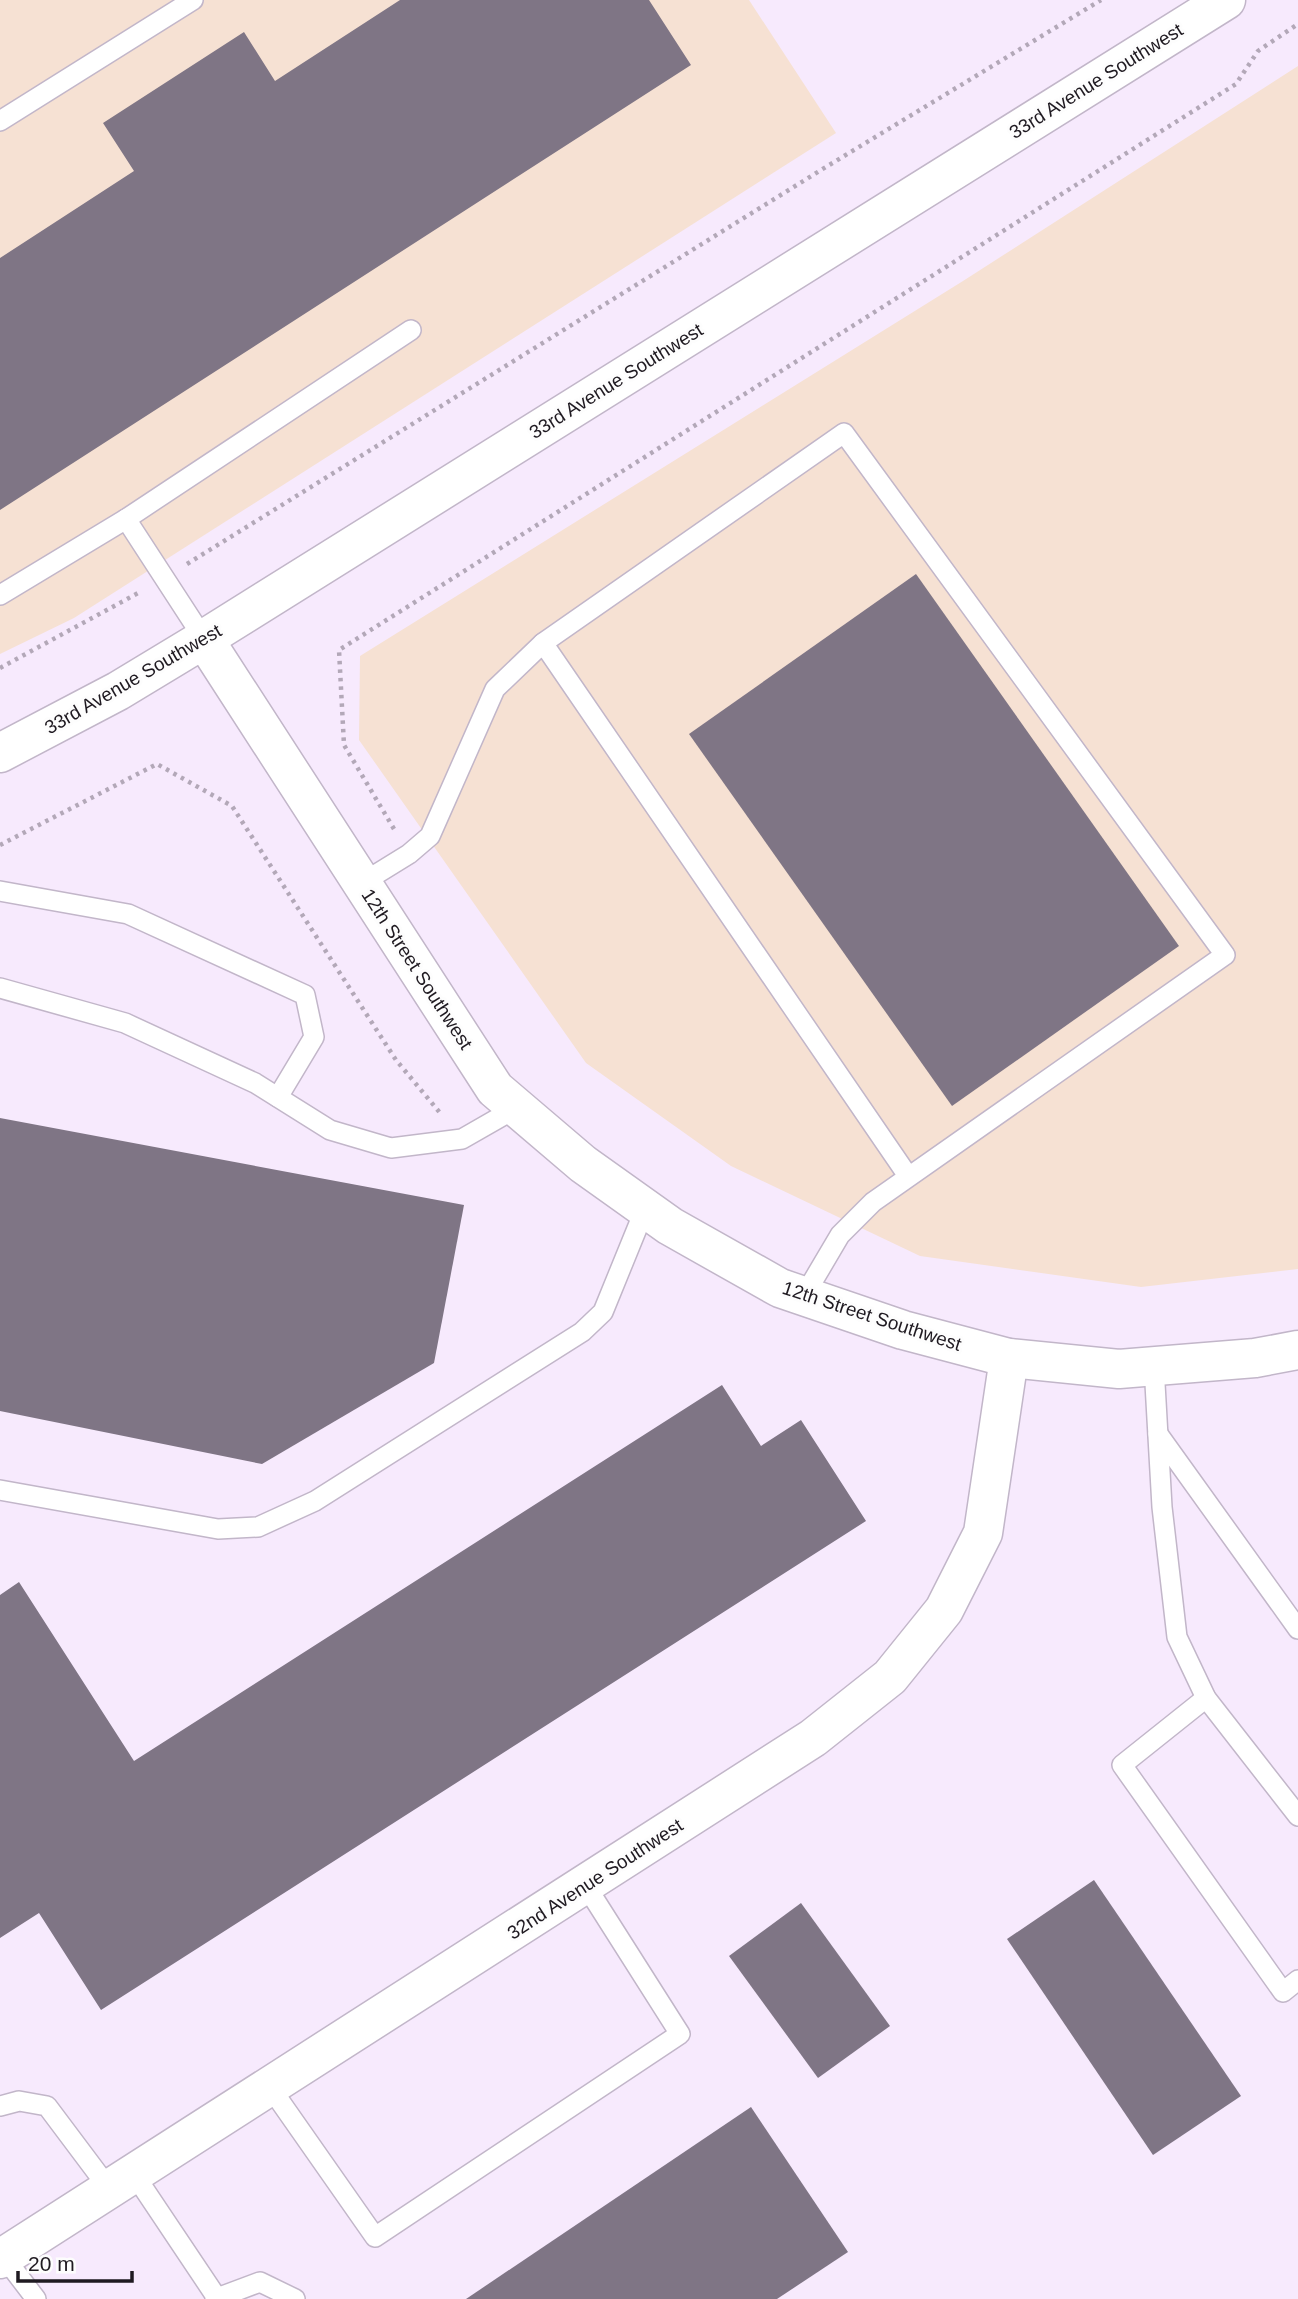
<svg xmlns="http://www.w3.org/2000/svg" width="1298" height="2299" font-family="Arial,sans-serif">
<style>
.industrial{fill:#f6e1d3}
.building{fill:#7f7585}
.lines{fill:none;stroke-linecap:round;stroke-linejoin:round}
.service-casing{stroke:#c2b6c9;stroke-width:22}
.minor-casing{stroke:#c2b6c9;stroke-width:41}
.tertiary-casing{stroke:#c2b6c9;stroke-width:41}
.path{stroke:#b3a8b8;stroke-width:4.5;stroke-dasharray:3.5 5;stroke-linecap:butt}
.service{stroke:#fff;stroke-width:19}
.minor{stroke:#fff;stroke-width:38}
.tertiary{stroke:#fff;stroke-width:38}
.labels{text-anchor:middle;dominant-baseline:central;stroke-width:6;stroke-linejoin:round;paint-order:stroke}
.street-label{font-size:19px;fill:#1f1a21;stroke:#fdfdfd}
</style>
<rect width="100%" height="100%" fill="#f7eafd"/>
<!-- industrial -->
<g class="industrial">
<path d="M0,0h749l87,133 -762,485 -74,36z"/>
<path d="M1298,66v1203l-157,18 -221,-31 -189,-90 -145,-103 -227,-323 1,-84 603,-375z"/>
</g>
<!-- building -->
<g class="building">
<path d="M400,0h249l42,65 -691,445v-252l134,-87 -31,-48 141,-91 31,49z"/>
<path d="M916,574l263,372 -227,160 -263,-372z"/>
<path d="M0,1118l464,87 -30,158 -172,101 -262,-53z"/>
<path d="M722,1385l39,61 40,-26 65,101 -765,489 -62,-97 -39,25v-343l19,-13 115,179z"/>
<path d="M1094,1880l147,216 -88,59 -146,-216z"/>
<path d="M801,1903l89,123 -72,52 -89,-122z"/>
<path d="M751,2107l97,145 -71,47h-311z"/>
</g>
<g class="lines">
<!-- service casing -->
<g class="service-casing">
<g id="service">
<path d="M0,121l193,-121"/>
<path d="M0,595l126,-76"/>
<path d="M204,639l-78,-120 285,-189"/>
<path d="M543,643l301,-210 381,522 -352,247 -33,33 -36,61"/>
<path d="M362,883l47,-29 21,-18 65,-147 48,-46 365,533"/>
<path d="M0,891l128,23 177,81 9,42 -36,60"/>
<path d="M0,988l125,35 130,60 75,47 61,18 71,-9 54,-31"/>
<path d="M1154,1366l8,141 15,130 29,61 92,118"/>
<path d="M1158,1434l140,195"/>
<path d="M0,1490l218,39 40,-2 57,-26 267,-169 21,-20 42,-103"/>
<path d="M1206,1698l-84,67 161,227 15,-12"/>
<path d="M270,2087l105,150 305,-203 -94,-148"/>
<path d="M0,2106l19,-5 28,5 63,84"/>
<path d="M134,2174l83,124 -2,1"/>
<path d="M4,2257l32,42"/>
<path d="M217,2298l43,-16 35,17"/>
</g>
</g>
<!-- minor casing -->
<g class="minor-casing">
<g id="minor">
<path d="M204,639l291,450 88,75 87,62 110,62 123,42 106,28 110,11 136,-11 43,-8"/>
<path d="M0,2259l813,-521 77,-61 54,-67 39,-77 26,-175"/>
</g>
</g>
<!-- tertiary casing -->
<g class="tertiary-casing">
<path id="tertiary" d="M0,753l118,-62 86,-52 1022,-639"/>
</g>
<!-- path -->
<g class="path">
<path d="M187,564l634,-394 280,-170"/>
<path d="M0,668l140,-76"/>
<path d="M394,829l-50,-84 -5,-95 897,-566 22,-33 40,-27"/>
<path d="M0,845l157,-81 75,42 164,254 45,54"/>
</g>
<!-- service -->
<use href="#service" class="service"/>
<!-- minor -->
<use href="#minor" class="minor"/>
<!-- tertiary -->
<use href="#tertiary" class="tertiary"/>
</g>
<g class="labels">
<!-- street labels -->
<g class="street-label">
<text transform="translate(1096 81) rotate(-32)">33rd Avenue Southwest</text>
<text transform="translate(616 381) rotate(-32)">33rd Avenue Southwest</text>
<text transform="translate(133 679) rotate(-30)">33rd Avenue Southwest</text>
<text transform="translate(417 969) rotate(57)">12th Street Southwest</text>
<text transform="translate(872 1316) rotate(18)">12th Street Southwest</text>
<text transform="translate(595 1879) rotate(-33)">32nd Avenue Southwest</text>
</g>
</g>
<!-- scale -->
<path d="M18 2271v10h114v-10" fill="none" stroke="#1f1a21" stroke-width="3.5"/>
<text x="28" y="2271" font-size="21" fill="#1f1a21" stroke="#fdfdfd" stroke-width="5" paint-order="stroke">20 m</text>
</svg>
